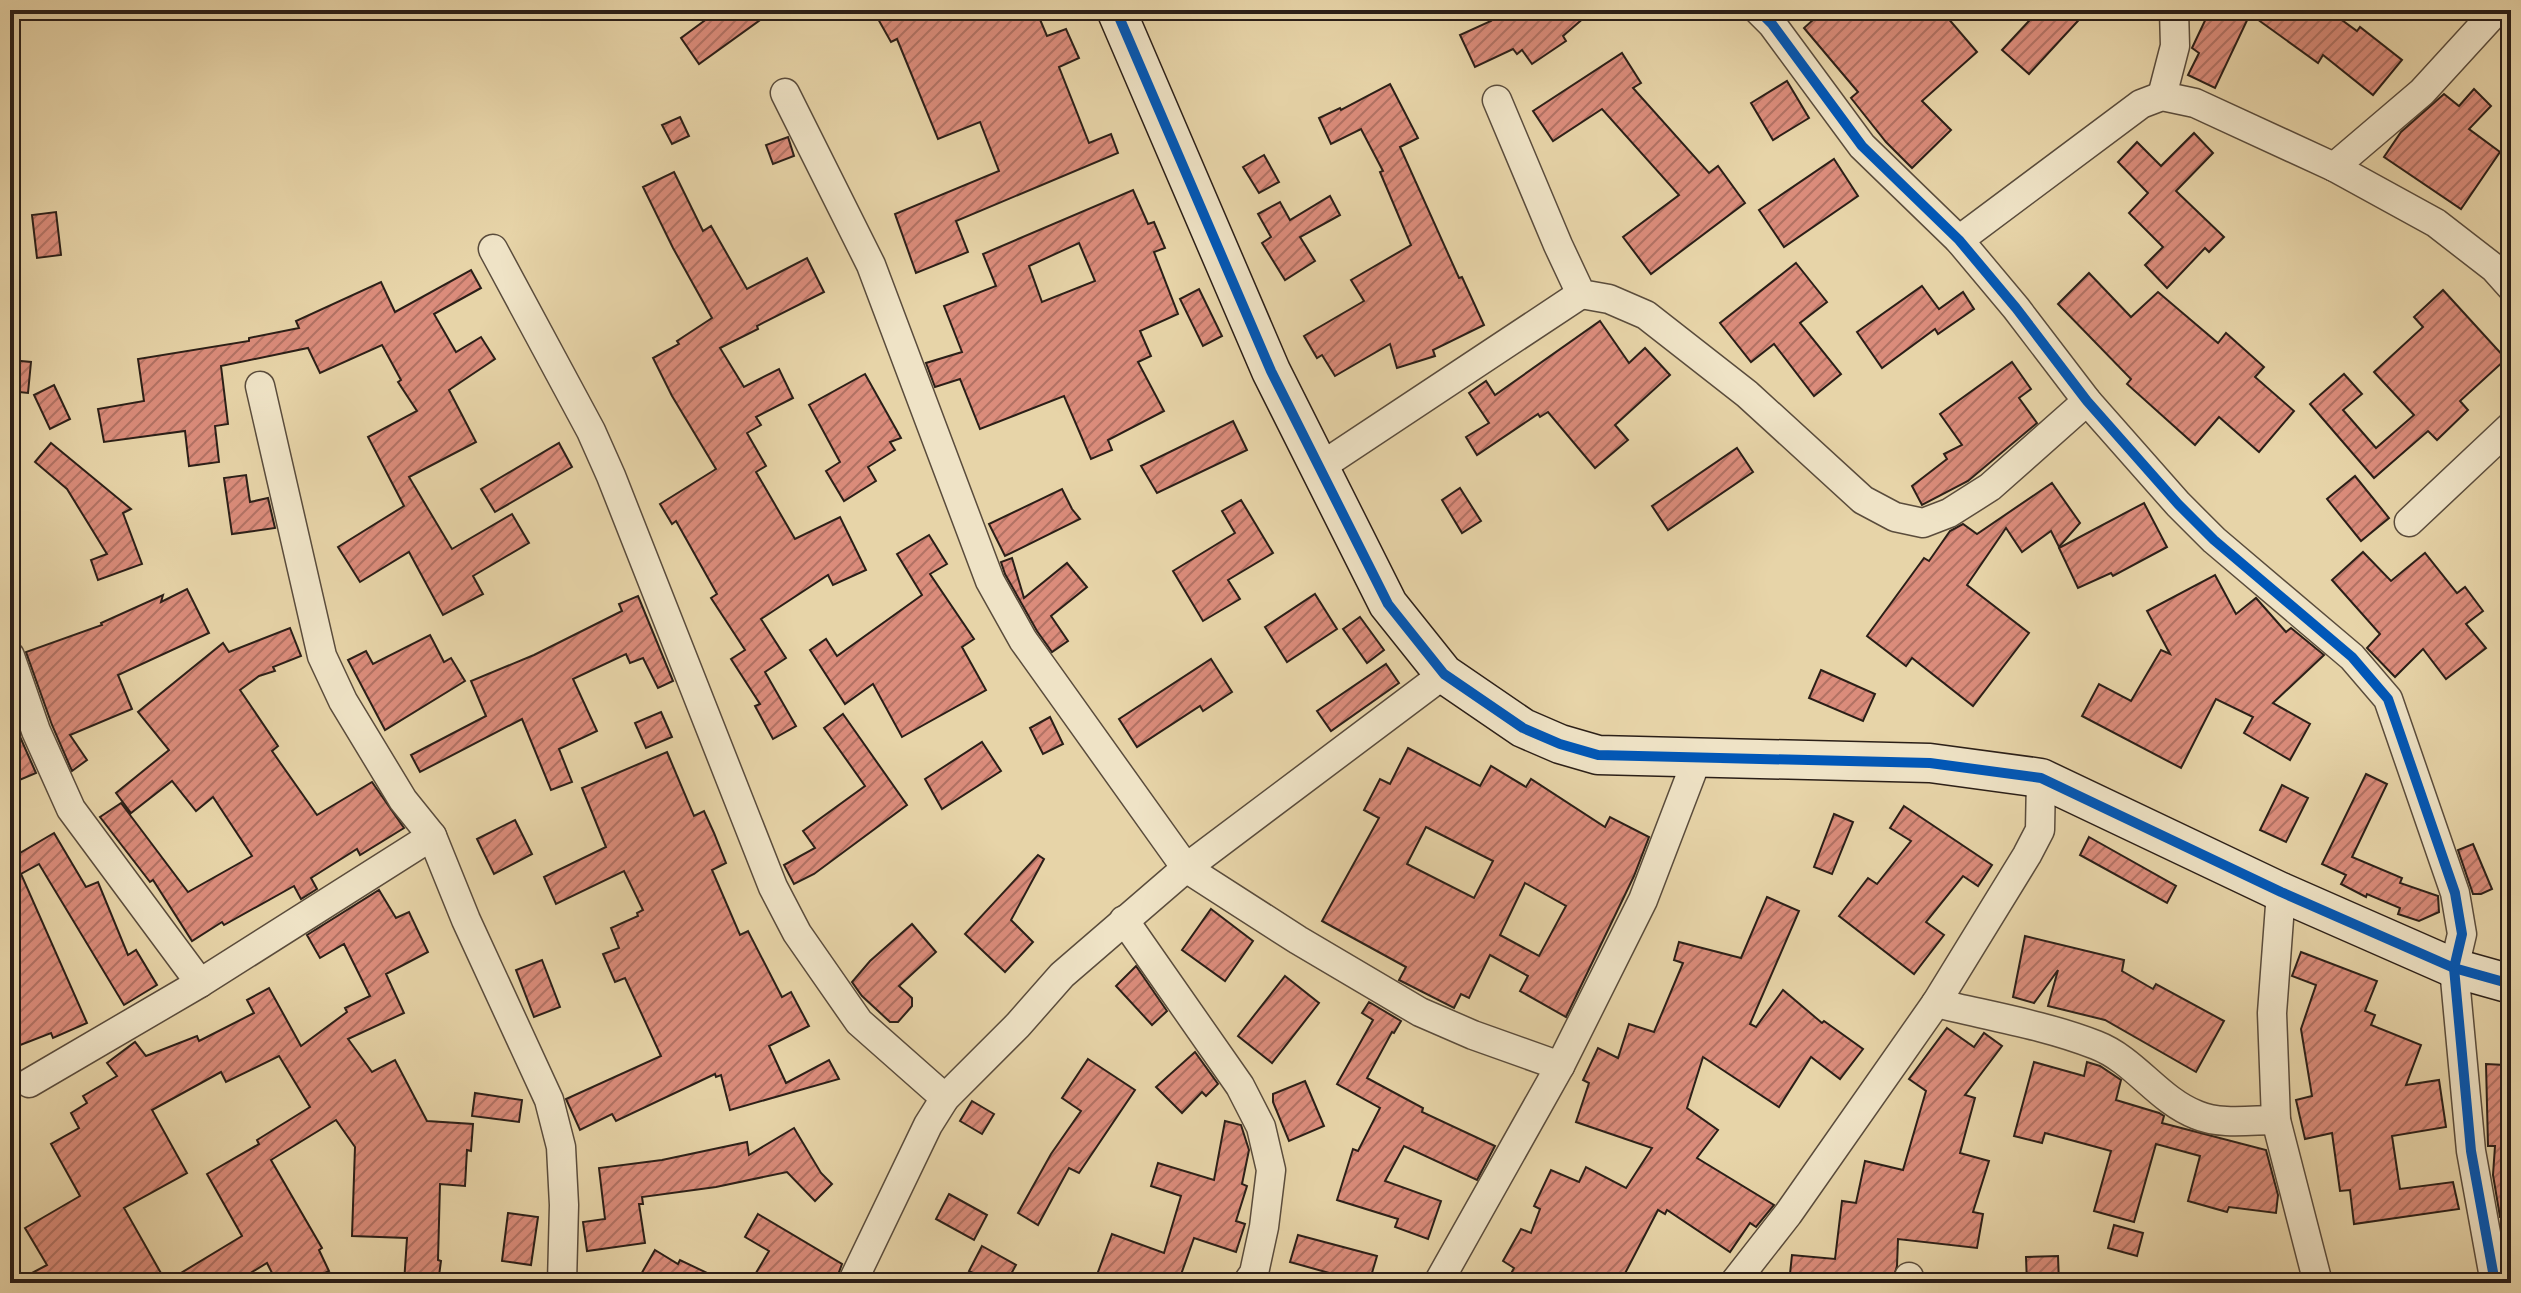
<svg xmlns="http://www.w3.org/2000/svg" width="2521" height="1293" font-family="Alegreya,serif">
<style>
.building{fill:url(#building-hatch);stroke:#2b1f18;stroke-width:2;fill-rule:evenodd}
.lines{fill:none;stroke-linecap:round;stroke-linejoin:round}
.street-casing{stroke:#5a4c3c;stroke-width:31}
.secondary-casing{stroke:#2b1f18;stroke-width:41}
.street{stroke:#efe3c6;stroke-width:28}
.secondary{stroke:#efe3c6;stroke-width:38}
.cycleway-casing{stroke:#efe3c6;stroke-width:15}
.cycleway{stroke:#0057b8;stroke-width:10}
</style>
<defs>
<pattern id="building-hatch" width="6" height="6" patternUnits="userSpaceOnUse" patternTransform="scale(2)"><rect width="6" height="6" fill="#db8c7b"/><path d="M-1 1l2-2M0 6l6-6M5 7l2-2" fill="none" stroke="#b27264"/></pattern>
</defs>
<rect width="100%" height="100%" fill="#e7d4a8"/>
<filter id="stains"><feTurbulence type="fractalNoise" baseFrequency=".0025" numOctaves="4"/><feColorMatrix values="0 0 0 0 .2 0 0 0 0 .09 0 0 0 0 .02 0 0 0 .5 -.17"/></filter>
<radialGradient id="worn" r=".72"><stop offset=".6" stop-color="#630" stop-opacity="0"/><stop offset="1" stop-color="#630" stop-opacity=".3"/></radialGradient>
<!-- building -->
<g class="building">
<path d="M719,10h55l-75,54 -18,-26z"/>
<path d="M873,10h163l11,26 19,-7 13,29 -20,9 30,76 22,-9 7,19 -162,68 12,31 -52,21 -21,-59 104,-43 -19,-49 -42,17 -41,-100 -6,3z"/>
<path d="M1504,10h89l-30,26 3,5 -34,23 -10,-14 -5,4 -4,-5 -38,18 -15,-32 31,-14z"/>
<path d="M1824,10h117l36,42 -55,49 29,29 -39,38 -26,-26 -35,-44 7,-6 -54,-64z"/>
<path d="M2039,10h49l-59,64 -27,-24z"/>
<path d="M2210,10h118l29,21 3,-4 42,33 -29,35 -50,-40 -5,8 -68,-49 -35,74 -27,-13 11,-22 -7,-5z"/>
<path d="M1622,53l19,30 -8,5 76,85 9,-7 27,37 -94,71 -28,-37 56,-42 -77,-86 -49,32 -20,-30z"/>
<path d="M1787,81l22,37 -36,22 -22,-37z"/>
<path d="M1390,84l28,54 -18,9 59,131 3,-1 22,48 -51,25 2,6 -38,12 -7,-24 -55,32 -13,-21 -5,3 -13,-22 60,-35 -13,-21 60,-35 -31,-73 3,-1 -22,-42 -30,15 -12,-26 21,-10 1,2z"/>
<path d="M2474,89l17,17 -22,23 31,23 -39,57 -77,-52 17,-25 43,-38 15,12z"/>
<path d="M680,117l9,19 -17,8 -10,-19z"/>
<path d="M2194,133l19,20 -37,38 48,46 -15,15 -4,-4 -38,40 -22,-23 18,-18 -34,-34 19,-20 -30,-31 19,-20 24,24z"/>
<path d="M788,137l6,19 -21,8 -7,-19z"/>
<path d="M1264,155l15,27 -20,11 -16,-26z"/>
<path d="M1834,159l24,37 -74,51 -25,-37z"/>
<path d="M674,172l29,59 8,-5 36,63 60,-31 17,34 -67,34 1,3 -38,19 24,39 35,-18 14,29 -37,19 5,8 -14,8 19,33 -10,6 39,67 45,-22 26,53 -33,15 -5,-10 -67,44 25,39 -21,14 31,54 -23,13 -18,-33 5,-2 -29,-45 14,-9 -34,-52 6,-4 -41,-73 -4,3 -12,-20 56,-35 -44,-73 -19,-38 26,-14 -2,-3 35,-23 -39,-70 -30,-61z"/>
<path d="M1133,190l15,34 6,-2 11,26 -11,4 24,62 -38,17 11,25 -13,6 26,49 -56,29 4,10 -21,9 -27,-63 -84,33 -20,-50 -25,8 -9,-24 36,-11 -18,-46 52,-20 -13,-32zM1079,243l16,38 -53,21 -13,-36z"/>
<path d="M1330,196l10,19 -40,22 15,24 -30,19 -23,-37 9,-6 -13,-23 22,-12 10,18z"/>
<path d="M56,212l5,43 -24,3 -5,-43z"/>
<path d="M1796,263l31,39 -27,21 41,51 -27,22 -40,-52 -23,18 -31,-39z"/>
<path d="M471,270l10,18 -47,26 22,38 25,-15 14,22 -46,31 27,52 -67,35 43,72 60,-35 17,29 -56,33 10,18 -40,21 -34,-63 -49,30 -22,-35 66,-41 -36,-69 49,-26 -19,-29 3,-2 -19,-35 -62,28 -12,-25 -87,18 7,58 -13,2 4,36 -30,4 -4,-35 -81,11 -6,-33 46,-8 -6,-42 111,-18v-3l50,-10 -3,-7 85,-39 14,30z"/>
<path d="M2089,273l42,44 27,-25 60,51 8,-10 38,34 -9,10 39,34 -35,41 -40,-35 -24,28 -68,-61 4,-5 -73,-75z"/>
<path d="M1922,286l17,23 24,-17 11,17 -36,25 -3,-5 -53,39 -25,-36z"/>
<path d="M1199,289l23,47 -19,10 -23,-47z"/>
<path d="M2443,290l63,69 -46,42 8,9 -31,30 -9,-9 -54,47 -64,-74 34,-30 18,20 -19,16 33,38 38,-33 -40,-43 49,-45 -9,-10z"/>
<path d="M1600,321l29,42 16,-15 25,27 -55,50 13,15 -33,28 -47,-56 -8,5 -2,-3 -61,41 -11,-18 23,-14 -20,-30 17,-12 9,14z"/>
<path d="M10,360l21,2 -3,31 -18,-2z"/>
<path d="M2012,362l19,27 -12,9 18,25 -69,58 -46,24 -10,-19 35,-27 -3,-5 18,-9 -22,-31z"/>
<path d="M865,374l36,64 -11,4 5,8 -27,17 8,14 -32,20 -18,-30 14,-9 -31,-57z"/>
<path d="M54,385l16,34 -20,10 -16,-34z"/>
<path d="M1233,421l14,29 -90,43 -16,-27z"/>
<path d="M51,443l80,66 -8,4 19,51 -44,16 -7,-20 16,-6 -40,-65 -32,-27z"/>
<path d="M559,443l13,24 -77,45 -14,-23z"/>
<path d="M1737,448l16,24 -85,58 -16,-24z"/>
<path d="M246,475l4,27 18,-4 7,30 -43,6 -8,-56z"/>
<path d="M2355,476l34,42 -28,23 -34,-42z"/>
<path d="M2052,483l28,40 -21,24 -8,-16 -29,21 -16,-24 -39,57 62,48 -56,73 -61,-48 -6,8 -39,-30 57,-78 5,3 21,-30 13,-7 14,10z"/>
<path d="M1460,488l21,33 -19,12 -20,-33z"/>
<path d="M1062,489l10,20 8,10 -75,37 -16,-32z"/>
<path d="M1241,500l32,53 -45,27 12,19 -37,22 -30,-50 62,-38 -13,-22z"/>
<path d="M2144,503l23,44 -54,29 -2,-3 -33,15 -19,-40z"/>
<path d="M929,535l18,29 -17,10 44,65 -12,8 24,43 -84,47 -29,-53 -28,20 -35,-54 16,-11 11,17 85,-61 -25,-41z"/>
<path d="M2363,552l28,29 34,-28 32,40 8,-6 18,24 -17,13 20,24 -40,31 -23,-30 -28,28 -28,-29 13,-14 -48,-54z"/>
<path d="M1012,558l12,40 43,-35 20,24 -36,29 17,25 -16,11 -15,-21 -32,-57 -4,-12z"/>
<path d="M2215,575l21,39 20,-16 30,34 5,-4 33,27 -51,48 37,21 -20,36 -46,-27 9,-16 -37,-18 -35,69 -99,-52 17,-32 32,17 30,-51 9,4 -23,-43z"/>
<path d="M187,589l22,44 -91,42 14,34 -62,26 17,25 -15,11 -20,-46 -26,-73 76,-27 -1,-2 62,-28 -2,7z"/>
<path d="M1315,594l22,35 -50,33 -22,-35z"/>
<path d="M638,596l35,85 -15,7 -15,-30 -13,5 -4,-9 -53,25 24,52 -38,18 13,33 -21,8 -29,-71 -102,53 -9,-17 75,-39 -15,-35 63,-26 88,-44 -3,-7z"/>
<path d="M1360,617l24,33 -17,13 -24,-34z"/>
<path d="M290,628l11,28 -28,11 2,4 -16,5 -19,14 38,56 -6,5 45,64 55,-33 32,46 -44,27 -3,-6 -46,29 6,11 -16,10 -7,-13 -70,39 -2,-3 -30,19 -39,-61 -3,2 -50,-65 21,-14 67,89 64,-36 -39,-59 -17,14 -24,-30 -41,32 -15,-20 53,-43 -31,-38 85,-69 6,9z"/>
<path d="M430,635l14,27 7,-4 14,23 -80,49 -37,-70 18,-9 7,13z"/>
<path d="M1211,659l21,33 -29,19 -3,-5 -63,41 -18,-28z"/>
<path d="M1386,664l13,19 -68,48 -14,-20z"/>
<path d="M1821,670l54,24 -12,27 -54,-23z"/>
<path d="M661,712l11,25 -26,11 -11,-25z"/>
<path d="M10,714l26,59 -26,11z"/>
<path d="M843,714l64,91 -93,69 -20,10 -10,-19 31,-17 -12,-17 62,-45 -41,-58z"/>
<path d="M1050,717l13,27 -20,10 -13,-26z"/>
<path d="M982,742l19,29 -59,38 -17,-30z"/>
<path d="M1408,748l72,38 11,-20 35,21 5,-8 74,48 5,-10 39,20 -15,39 -68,141 -46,-26 8,-15 -38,-21 -21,43 -8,-4 -7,14 -55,-28 7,-13 -84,-46 57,-103 -15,-8 16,-31 10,5zM1426,827l67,34 -19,37 -67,-34zM1525,883l41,23 -27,50 -39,-21z"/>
<path d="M667,752l27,64 10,-5 10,22 12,30 -14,7 28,65 8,-4 34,66 9,-5 18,34 -40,20 17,37 43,-23 10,19 -109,31 -9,-35 -5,2 -1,-3 -99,47 -4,-7 -32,16 -14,-31 95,-43 -36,-78 -10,4 -12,-28 16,-6 -8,-20 27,-12 -1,-3 6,-3 -19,-39 -68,33 -12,-27 62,-30 -24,-59z"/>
<path d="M2366,774l21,10 -35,73 50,21 -2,5 38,13 1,16 -20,9 -21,-7 2,-6 -33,-14 -1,3 -25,-13 5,-9 -24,-11z"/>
<path d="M2282,785l26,13 -22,44 -26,-12z"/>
<path d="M1904,806l88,59 -14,21 -15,-10 -37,46 18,13 -30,39 -75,-58 29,-38 9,6 34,-43 -21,-13z"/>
<path d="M1834,814l19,8 -21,52 -18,-7z"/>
<path d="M515,820l17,34 -38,20 -17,-35z"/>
<path d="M54,833l32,54 12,-5 30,73 8,-5 21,35 -33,20 -85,-141 -18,10 66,149 -34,15 -2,-5 -41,16v-200l3,8z"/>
<path d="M2089,837l87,49 -9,17 -87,-48z"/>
<path d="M2473,844l19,45 -11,5h-8l-15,-44z"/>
<path d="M1038,855l6,4 -33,61 22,22 -28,30 -40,-38z"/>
<path d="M379,890l17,28 13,-6 19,40 -42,22 18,39 -56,26 24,33 23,-12 32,61 46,3 -2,27 -4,-1 -2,36 -25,-2 -2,76 3,1 -3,22h-34l3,-45 -55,-2 3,-89 -19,-27 -65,40 51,88 -3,2 10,21 -12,6 3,6h-43l-10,-20 -33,20h-135l-5,-8 -15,8h-66l34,-18 -22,-37 55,-32 -29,-52 28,-16 -8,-15 16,-10 -4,-7 34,-20 -10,-13 28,-21 11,14 51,-20 2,5 55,-28 -7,-13 22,-12 32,58 46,-34 -2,-4 25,-12 -26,-52 -24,14 -13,-23zM279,1056l31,51 -53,33 2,4 -52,30 35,62 -76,46 -42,-74 63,-35 -35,-63 69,-38 5,10z"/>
<path d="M1767,897l32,14 -49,113 6,3 27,-37 39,33 2,-2 39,28 -23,30 -29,-22 -32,50 -76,-50 -16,51 31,22 -21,28 77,47 -18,22 -6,-4 -20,29 -63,-42 -2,4 -7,-4 -38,73h-114l8,-15 -11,-7 18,-32 10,4 9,-24 -6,-3 17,-36 28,12 7,-15 40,21 26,-40 -76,-26 13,-39 -6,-3 15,-32 20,10 11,-34 25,8 29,-69 -9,-3 5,-18 62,16z"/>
<path d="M1211,909l42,32 -28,40 -43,-31z"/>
<path d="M912,924l24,28 -37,34 13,12v8l-14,16h-8l-28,-26 -10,-14 18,-21z"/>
<path d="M2025,936l99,24 -2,11 31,18 3,-5 68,37 -28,51 -91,-52 -57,-14 10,-36 -24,33 -21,-6z"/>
<path d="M2301,952l76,29 -12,30 10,4 -4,10 50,20 -15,40 33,-5 7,47 -54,9 8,53 53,-7 6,27 -105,15 -4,-34 -10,1 -8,-58 -27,6 -9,-39 16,-4 -11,-67 15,-44 -24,-9z"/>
<path d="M542,960l18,47 -26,10 -18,-47z"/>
<path d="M1136,966l31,45 -15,14 -36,-39z"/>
<path d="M1285,976l34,27 -47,60 -34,-27z"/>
<path d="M1369,1002l32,19 -7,12 -2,-1 -25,46 56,30 -1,4 73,34 -18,34 -73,-34 -19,35 56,20 -13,38 -33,-12 3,-8 -61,-19 16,-51 5,2 22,-43 -43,-24 36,-64 -11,-7z"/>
<path d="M1947,1028l27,19 10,-14 18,13 -37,49 10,3 -15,55 29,8 -16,51 10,2 -6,34 -79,-9 -1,27 -5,17h-103l3,-28 43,4 7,-58 14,2 9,-42 38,9 23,-79 -17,-12z"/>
<path d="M1195,1052l23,32 -12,12 -4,-4 -20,21 -26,-26z"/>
<path d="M1088,1059l47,31 -56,83 -10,-5 -31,57 -20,-12 33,-59 30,-43 -19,-13z"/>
<path d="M2034,1062l50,14 3,-14 13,4 21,14 -5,20 43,13 5,3 -2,7 104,27 12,45 -2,18 -47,-6 -2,5 -39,-11 12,-45 -44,-12 -22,78 -40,-11 17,-60 -66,-18 -3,10 -28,-7z"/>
<path d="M2486,1064l19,1 -1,69 7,1v81l-11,1 -7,-42 2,-29h-7z"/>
<path d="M1305,1081l19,45 -35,15 -16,-39v-8z"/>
<path d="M475,1093l47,7 -3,22 -47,-6z"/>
<path d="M972,1101l22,13 -12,20 -22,-13z"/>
<path d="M1225,1121l16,4 8,25 -7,34 5,2 -11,35 9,3 -9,28 -42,-14 -16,45h-84l18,-49 52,19 17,-57 -30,-10 7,-23 56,17z"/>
<path d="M794,1128l27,45 11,11 -17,17 -28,-29 -71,15 -74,10 1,7h-4l6,39 -58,8 -4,-29 22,-3 -6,-51 63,-8 85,-18 2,13z"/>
<path d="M949,1194l38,21 -13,25 -38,-21z"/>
<path d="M508,1213l30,4 -7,48 -29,-4z"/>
<path d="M758,1214l84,50 -7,19 -23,-10 -6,10h-56l19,-32 -24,-14z"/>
<path d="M2114,1225l29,8 -6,23 -29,-8z"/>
<path d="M1298,1235l79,21 -8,27h-31l2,-7 -50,-14z"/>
<path d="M982,1246l34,19 -10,18h-15l-22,-12z"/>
<path d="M655,1250l23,14 2,-4 48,23h-92z"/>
<path d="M2058,1256l1,27h-32l-1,-26z"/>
</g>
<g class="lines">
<!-- street casing -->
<g class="street-casing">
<g id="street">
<path d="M1758,10l14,14 90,122 97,94 57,68 71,93 91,103 36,36 138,117 36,42 67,194 7,41 -8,34 17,183 24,132"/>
<path d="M785,93l86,172 119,316 33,59 163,228 112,72 122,72 53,23 87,31"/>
<path d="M2162,96l13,-50 -1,-36"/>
<path d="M1497,100l61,145 23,49 28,5 37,16 101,79 116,106 32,17 28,6 26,-10 41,-26 97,-86"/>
<path d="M2334,167l88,-75 75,-82"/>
<path d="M1959,240l182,-136 21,-8 33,7 139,64 102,56 58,45 17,19"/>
<path d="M493,249l98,182 20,45 162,411 24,46 62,89 86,76"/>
<path d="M260,386l62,270 21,45 60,99 29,36 34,84 83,180 12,47 3,58 -2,78"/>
<path d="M1320,467l261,-173"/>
<path d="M2409,522l102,-96"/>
<path d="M10,656l26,75 35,78 129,174"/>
<path d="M2281,892l-9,121 4,107 42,163"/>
<path d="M1124,920l116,166 21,41 10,43 -7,57 -10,46 -7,10"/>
<path d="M1936,1003c53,13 109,22 160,42 39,15 62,55 101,70 23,10 55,5 79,5"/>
<path d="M29,1083l171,-100 232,-147"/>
<path d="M1909,1277v6"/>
<path d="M852,1283l76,-158 17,-27 73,-73 44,-50 124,-107 258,-194"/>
<path d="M1438,1283l122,-217 83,-166 54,-141"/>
<path d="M1734,1283l54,-69 148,-211 91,-148 13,-25 1,-52"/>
</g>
</g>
<!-- secondary casing -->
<g class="secondary-casing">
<path id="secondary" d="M1116,10l155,361 117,233 56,70 79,54 37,16 38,11 332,8 111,15 240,114 173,76 57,16"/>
</g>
<!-- street -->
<use href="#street" class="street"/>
<!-- secondary -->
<use href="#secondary" class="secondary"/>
<!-- cycleway casing -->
<g class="cycleway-casing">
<g id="cycleway">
<path d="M1116,10l155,361 117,233 56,70 79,54 37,16 38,11 332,8 111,15 240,114 173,76 57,16"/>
<path d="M1758,10l14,14 90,122 97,94 57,68 71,93 91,103 36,36 138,117 36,42 67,194 7,41 -8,34 17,183 24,132"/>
</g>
</g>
<!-- cycleway -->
<use href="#cycleway" class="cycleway"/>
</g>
<!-- margin -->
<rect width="2521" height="1293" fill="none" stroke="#e7d4a8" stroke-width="40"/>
<rect x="12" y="12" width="2497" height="1269" fill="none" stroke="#2b1f18" stroke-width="4"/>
<rect x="20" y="20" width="2481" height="1253" fill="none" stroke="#2b1f18" stroke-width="2"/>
<rect width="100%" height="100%" filter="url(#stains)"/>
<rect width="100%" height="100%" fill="url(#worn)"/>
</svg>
